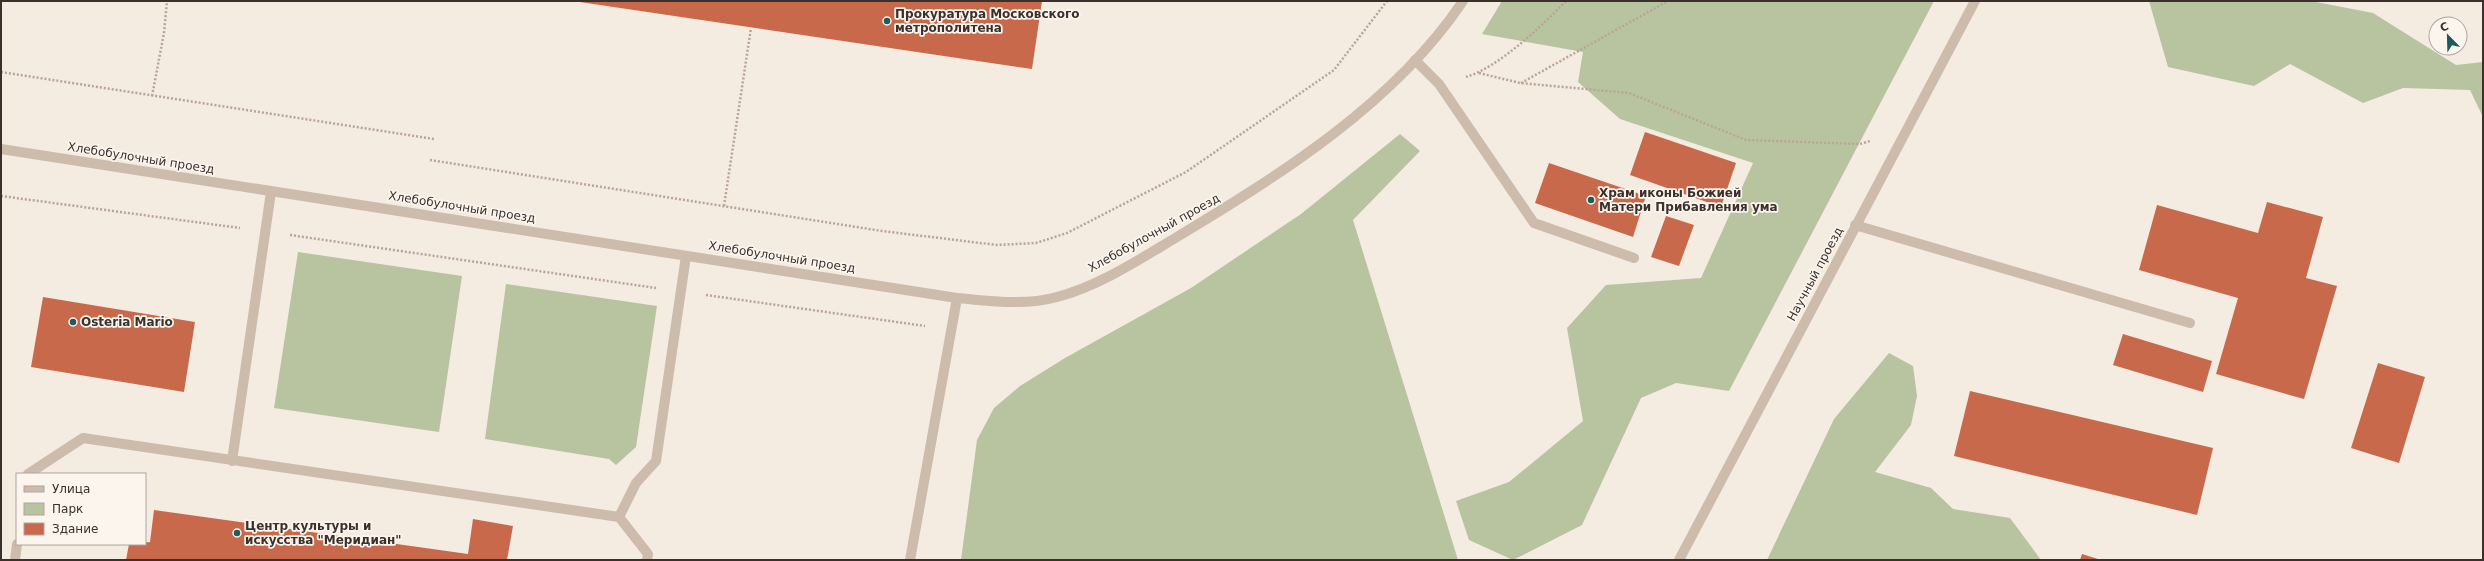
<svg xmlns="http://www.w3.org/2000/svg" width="2484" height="561" font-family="'DejaVu Sans',sans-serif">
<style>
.green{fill:#b8c4a0}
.building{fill:#c8694b}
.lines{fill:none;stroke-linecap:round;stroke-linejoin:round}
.path{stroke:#b9a596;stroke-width:2.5;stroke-dasharray:2 2;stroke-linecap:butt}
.minor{stroke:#cdbbac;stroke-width:10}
.poi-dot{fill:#1f5a5e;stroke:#fbf5ee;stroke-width:1.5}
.labels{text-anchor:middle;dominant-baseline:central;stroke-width:3.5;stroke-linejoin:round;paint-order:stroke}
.poi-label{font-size:12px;font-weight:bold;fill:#3b302b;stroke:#fbf5ee;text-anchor:start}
.street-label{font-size:12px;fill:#3b302b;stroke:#fbf5ee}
</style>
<rect width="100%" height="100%" fill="#f4ebe1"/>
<!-- green -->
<g class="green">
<path d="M1502,1h432l-205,390 -53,-8 -35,15 -59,127 -69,35 -44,-20 -13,-39 53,-19 74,-61 -16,-93 39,-43 95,-7 52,-115 -133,-44 -42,-37 5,-30 -101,-18z"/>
<path d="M2149,1h162l62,12 83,52 27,-3v55l-13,-27 -67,-2 -40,15 -73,-39 -36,22 -86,-19z"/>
<path d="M1400,134l20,17 -67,69 105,340h-497l16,-120 17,-32 26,-22 45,-28 126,-70 110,-74z"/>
<path d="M298,252l164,24 -23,156 -165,-24z"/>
<path d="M506,284l151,22 -21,141 -20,18 -7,-6 -124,-20z"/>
<path d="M1889,353l24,13 4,30 -6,29 -36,47 56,16 22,21 57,9 31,42h-274l67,-141z"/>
</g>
<!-- building -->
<g class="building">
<path d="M573,1h469l-10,68z"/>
<path d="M1645,132l91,31 -15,44 -91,-32z"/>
<path d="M1549,163l97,33 -13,41 -98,-34z"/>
<path d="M2267,202l56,15 -17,61 31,8 -33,113 -88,-25 22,-76 -99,-28 18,-65 101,28z"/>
<path d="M1666,216l28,9 -15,41 -28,-9z"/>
<path d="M43,297l152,25 -11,70 -153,-25z"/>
<path d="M2123,334l89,27 -9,31 -90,-27z"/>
<path d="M2378,363l47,14 -26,86 -48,-15z"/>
<path d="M1970,391l243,57 -16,67 -243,-59z"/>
<path d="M154,510l314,44 5,-35 40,7 -6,34h-381l3,-16 21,-2z"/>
<path d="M2082,554l19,6h-21z"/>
</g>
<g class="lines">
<!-- path -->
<g class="path">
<path d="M1,72l433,67"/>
<path d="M1479,73l41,10 109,10 117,47 114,4 10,-3"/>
<path d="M1466,77c33,-10 76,-51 100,-76"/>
<path d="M1521,83l147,-82"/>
<path d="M152,96l12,-63 3,-32"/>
<path d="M430,160l452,71 115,14 39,-2 31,-10 119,-61 148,-102 53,-69"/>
<path d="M1,196l239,32"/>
<path d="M724,206l27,-178"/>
<path d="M290,235l366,53"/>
<path d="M706,295l219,31"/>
</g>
<!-- minor -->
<g class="minor">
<path d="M1415,60l24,24 95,139 100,35"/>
<path d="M1,149l956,149c34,3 67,8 100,-1 42,-11 83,-38 120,-60 103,-62 218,-134 286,-236"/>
<path d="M1855,225l335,98"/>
<path d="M232,461l39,-269"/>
<path d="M28,474l55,-36 536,79 17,-34 20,-22 30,-205"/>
<path d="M619,517l29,37 -1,6"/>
<path d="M15,560l2,-16"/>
<path d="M910,560l47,-262"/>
<path d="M1679,560l296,-559"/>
</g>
</g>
<!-- markers -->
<g class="poi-dot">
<circle cx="887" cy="21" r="4"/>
<circle cx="1591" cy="200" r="4"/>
<circle cx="73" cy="322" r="4"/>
<circle cx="237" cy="533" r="4"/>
</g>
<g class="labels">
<!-- poi labels -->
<g class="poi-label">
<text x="895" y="14">Прокуратура Московского<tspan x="895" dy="14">метрополитена</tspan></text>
<text x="1599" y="193">Храм иконы Божией<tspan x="1599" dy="14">Матери Прибавления ума</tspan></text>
<text x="81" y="322">Osteria Mario</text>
<text x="245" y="526">Центр культуры и<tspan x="245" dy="14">искусства "Меридиан"</tspan></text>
</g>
<!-- street labels -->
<g class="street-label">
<text transform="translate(141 158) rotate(9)">Хлебобулочный проезд</text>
<text transform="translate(462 207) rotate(9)">Хлебобулочный проезд</text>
<text transform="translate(1154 233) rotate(-29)">Хлебобулочный проезд</text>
<text transform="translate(782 257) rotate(9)">Хлебобулочный проезд</text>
<text transform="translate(1815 274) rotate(-62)">Научный проезд</text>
</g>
</g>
<!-- border -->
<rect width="2484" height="561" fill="none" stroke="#3b302b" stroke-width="4"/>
<!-- legend -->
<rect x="16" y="473" width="130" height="72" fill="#fbf5ee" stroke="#aea6a0"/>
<rect x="24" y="486" width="20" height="6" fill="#cdbbac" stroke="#aea6a0"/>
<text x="52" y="493" font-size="12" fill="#3b302b">Улица</text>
<rect x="24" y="503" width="20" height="12" fill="#b8c4a0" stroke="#aea6a0"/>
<text x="52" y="513" font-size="12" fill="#3b302b">Парк</text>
<rect x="24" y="523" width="20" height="12" fill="#c8694b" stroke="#aea6a0"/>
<text x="52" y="533" font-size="12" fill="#3b302b">Здание</text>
<!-- north arrow -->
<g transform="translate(2448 36) rotate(337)"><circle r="19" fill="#fbf5ee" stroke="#aea6a0"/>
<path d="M0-3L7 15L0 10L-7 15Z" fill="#1f5a5e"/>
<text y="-6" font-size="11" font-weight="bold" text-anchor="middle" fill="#3b302b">С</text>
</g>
</svg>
